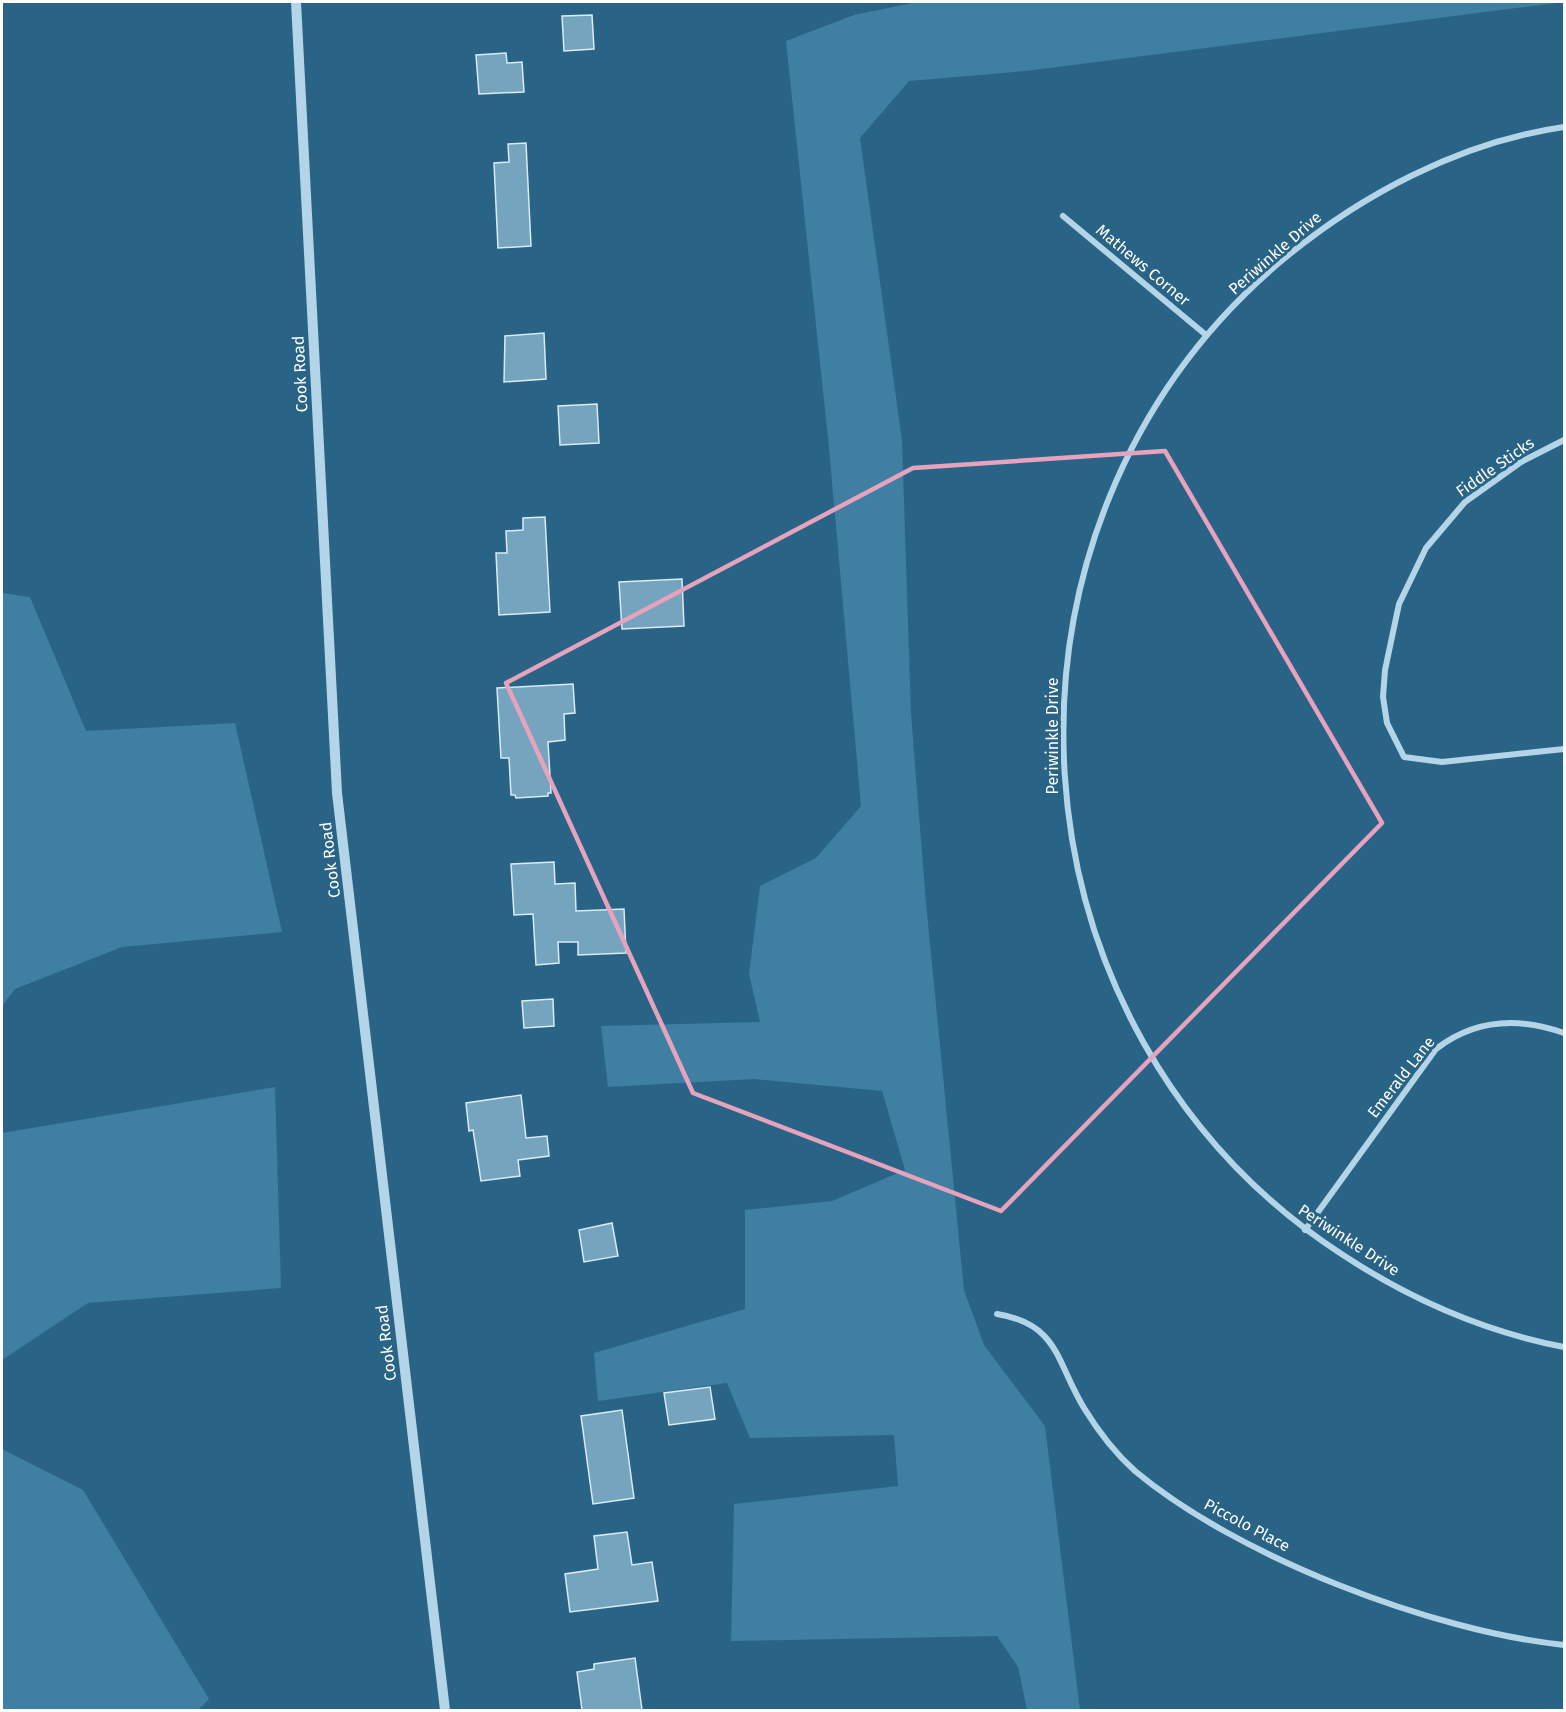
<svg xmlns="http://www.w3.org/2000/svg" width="1566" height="1712" font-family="'Fira Sans',sans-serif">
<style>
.green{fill:#3e7fa2}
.building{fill:#75a4be;stroke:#d8ebf6;stroke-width:1.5}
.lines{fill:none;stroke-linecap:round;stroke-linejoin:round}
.minor{stroke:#b4d5e8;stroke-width:6}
.tertiary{stroke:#b4d5e8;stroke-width:10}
.marked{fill:none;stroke:#e7a3bd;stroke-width:4.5;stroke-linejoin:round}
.labels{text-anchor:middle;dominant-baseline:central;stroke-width:6;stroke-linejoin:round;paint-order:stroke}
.street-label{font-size:16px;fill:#fff;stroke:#296486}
</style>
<rect width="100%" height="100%" fill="#296486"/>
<!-- green -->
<g class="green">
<path d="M917,2h647l-538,69 -117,10 -49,57 42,302 9,274 15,189 38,387 20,55 61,81 35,284h-53l-9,-43 -21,-31 -266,5 3,-137 164,-18 -4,-51 -144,3 -23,-55 -129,18 -4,-48 151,-44v-99l87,-9 73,-31 -23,-79 -128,-12 -146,8 -7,-61 159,-4 -11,-48 11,-88 56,-28 45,-52 -32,-358 -43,-407 68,-26z"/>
<path d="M2,593l28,4 56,134 149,-8 47,209 -160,15 -107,42 -13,17z"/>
<path d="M275,1087l6,201 -193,15 -86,57v-227z"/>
<path d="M2,1449l81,41 126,209 -11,11h-196z"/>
</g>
<!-- building -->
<g class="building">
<path d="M592,15l2,34 -30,2 -2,-35z"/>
<path d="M506,53l1,10 15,-1 2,30 -45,2 -3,-39z"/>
<path d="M526,143l5,103 -33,2 -4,-85 15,-1 -1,-18z"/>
<path d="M544,333l2,46 -42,3 1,-46z"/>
<path d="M597,404l2,39 -39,2 -2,-39z"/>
<path d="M545,517l5,95 -51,3 -3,-62h11l-1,-22 17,-1v-12z"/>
<path d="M682,579l2,47 -62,3 -3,-47z"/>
<path d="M573,684l2,29 -11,1 1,26 -17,2 3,51h-3v3l-32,2 -1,-3h-4l-2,-37h-8l-4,-70z"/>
<path d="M554,862l1,22 20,-1 1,28 48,-2 2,44 -48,2v-13h-20l1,21 -23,2 -3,-51 -19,1 -3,-51z"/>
<path d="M553,999l1,27 -30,2 -2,-27z"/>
<path d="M521,1095l5,43 21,-2 2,20 -31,4 2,16 -39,5 -8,-51 -4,1 -3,-28z"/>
<path d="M612,1223l6,33 -34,6 -5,-32z"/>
<path d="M710,1387l5,32 -46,6 -5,-32z"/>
<path d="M622,1410l12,88 -41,6 -12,-88z"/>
<path d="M627,1532l5,33 20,-3 6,39 -88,11 -5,-38 33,-5 -4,-33z"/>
<path d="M635,1658l7,52h-60l-5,-38 17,-3v-5z"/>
</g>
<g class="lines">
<!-- minor -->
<g class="minor">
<path d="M1564,127c-104,15 -204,68 -284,135 -314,266 -281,770 63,993 67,44 143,77 221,92"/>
<path d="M1063,216l143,119"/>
<path d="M1564,440l-43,22 -56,40 -39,46 -27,56 -14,66 -2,27 4,26 17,34 38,5 122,-13"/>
<path d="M1305,1230l131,-181c39,-30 83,-32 128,-16"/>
<path d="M997,1314c62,10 59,48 87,94 14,23 31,45 51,63 103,86 297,160 429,174"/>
</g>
<!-- tertiary -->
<path class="tertiary" d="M296,2l41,791 108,917"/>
</g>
<!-- marked area -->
<path class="marked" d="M1165,451l217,372 -381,388 -308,-118 -187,-410 407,-215z"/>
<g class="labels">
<!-- street labels -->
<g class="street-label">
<text transform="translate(1275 253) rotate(-41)">Periwinkle Drive</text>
<text transform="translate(1143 265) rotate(40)">Mathews Corner</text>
<text transform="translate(300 374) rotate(-93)">Cook Road</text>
<text transform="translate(1495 467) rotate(-35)">Fiddle Sticks</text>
<text transform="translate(1052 736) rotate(-90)">Periwinkle Drive</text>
<text transform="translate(330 860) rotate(-97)">Cook Road</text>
<text transform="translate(1401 1077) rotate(-52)">Emerald Lane</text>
<text transform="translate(1349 1240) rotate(33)">Periwinkle Drive</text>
<text transform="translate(386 1343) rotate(-97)">Cook Road</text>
<text transform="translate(1247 1525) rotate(28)">Piccolo Place</text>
</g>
</g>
<!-- border -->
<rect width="1566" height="1712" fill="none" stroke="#ffffff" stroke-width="6"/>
</svg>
